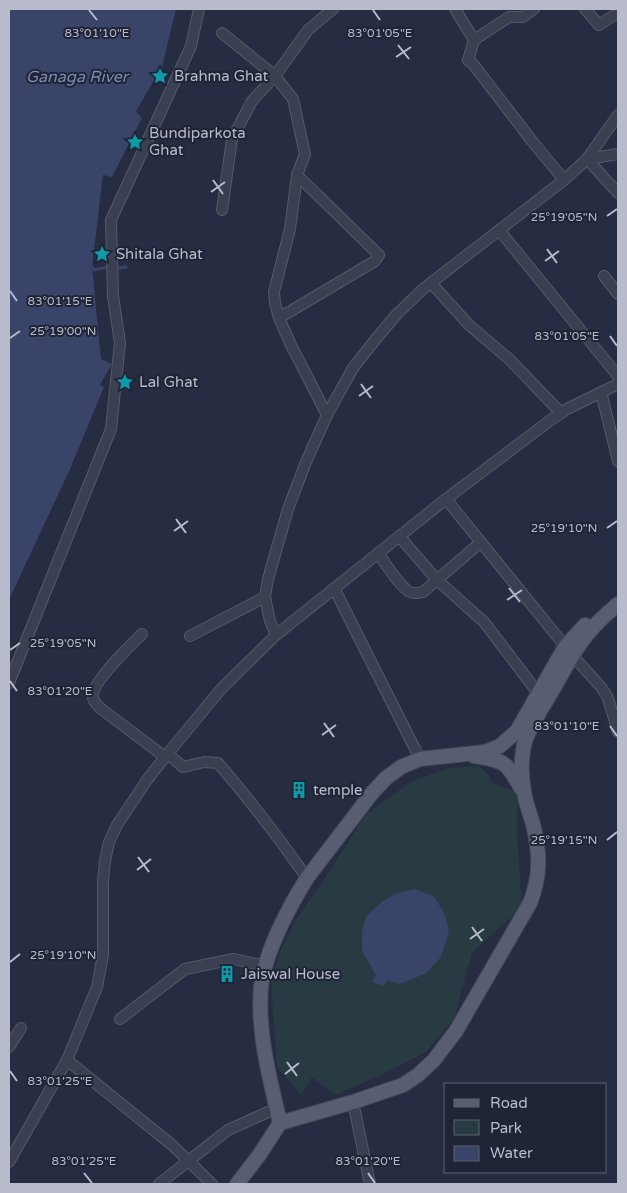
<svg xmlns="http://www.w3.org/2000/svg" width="627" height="1193" font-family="'Varela Round',sans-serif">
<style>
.green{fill:#283a42}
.water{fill:#3a4368}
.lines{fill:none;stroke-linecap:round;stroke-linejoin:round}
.stream{stroke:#3a4368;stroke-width:3}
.minor-casing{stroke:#555a6b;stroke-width:12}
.major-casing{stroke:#44485a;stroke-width:16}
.minor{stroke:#3a3f51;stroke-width:10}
.major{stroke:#595d71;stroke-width:14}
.ticks{fill:none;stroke:#b7bbcb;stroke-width:2}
.labels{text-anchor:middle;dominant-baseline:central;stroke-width:4;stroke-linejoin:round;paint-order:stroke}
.poi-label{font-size:15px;fill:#b7bbcb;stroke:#1f2436;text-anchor:start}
.water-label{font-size:16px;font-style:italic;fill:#7f8ab2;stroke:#1f2436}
.ticks-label{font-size:12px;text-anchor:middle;fill:#b7bbcb;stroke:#1f2436;stroke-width:4;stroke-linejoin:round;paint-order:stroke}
</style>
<rect width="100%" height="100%" fill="#262c41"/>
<!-- green -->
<path class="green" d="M479,766l10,9 3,8 25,9v42l5,73 -50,46 -18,66 -28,33 -45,23 -46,20 -23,-18 -11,18 -24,-28 -6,-83 8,-31 18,-35 26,-37 42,-66 47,-34 37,-13z"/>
<!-- water -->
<g class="water">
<path d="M9,9h167l-14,58 -26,44 6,7 -30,59 -9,-2 -11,92 9,92 11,5 -12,21 4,2 -34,82 -61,131z"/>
<path d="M415,889l18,7 11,16 5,19 -8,26 -16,17 -26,10 -12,-4 -3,6 -12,-4 4,-7 -14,-24v-19l4,-16 18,-16 14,-7z"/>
</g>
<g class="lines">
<!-- stream -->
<path class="stream" d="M90,269l2,-2 2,3c5,-2 9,-1 13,-3l5,3c4,-2 9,-2 14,-3"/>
<!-- minor casing -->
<g class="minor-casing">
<g id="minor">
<path d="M455,9l19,31 35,-23h14l11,-8"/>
<path d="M585,9l14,16 14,-9 5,-2"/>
<path d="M222,33l53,43 18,23 12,55 -8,21 -7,54 -16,63 1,11 4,15 12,27 36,70"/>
<path d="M474,40l-6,20 5,4 59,77 32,39"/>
<path d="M587,159l31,34"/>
<path d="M587,159l31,-5"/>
<path d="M222,210l10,-71 20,-38 23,-25 33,-46 25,-21"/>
<path d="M499,230l119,146"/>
<path d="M604,276l14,18"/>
<path d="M431,283l38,42 40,34 52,54"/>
<path d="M279,318l96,-57 4,-6 -82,-80"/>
<path d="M601,392l17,69"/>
<path d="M446,499l127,157 28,31 6,9 4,12 7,24"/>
<path d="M399,536l38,44 47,42 51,67 2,7"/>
<path d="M378,553c7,10 22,34 32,39 4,2 8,1 13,0l58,-50"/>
<path d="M334,588l86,171"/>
<path d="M142,634c-12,12 -48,46 -49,61 -1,6 4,9 7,13l65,49"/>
<path d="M276,635l-6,-14 -5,-24 3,-18 20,-70 18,-47 21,-47 26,-47 22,-28 22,-26 26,-25 141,-109 23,-21 31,-44"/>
<path d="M190,636l75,-39"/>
<path d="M9,683l102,-254 9,-86 -7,-47 -2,-76 80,-174 8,-37"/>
<path d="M168,754l15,13 21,-5 14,1c32,37 61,75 89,115"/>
<path d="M120,1019l65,-50 49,-10 32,7"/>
<path d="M9,1047l12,-19"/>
<path d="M67,1060l105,85 40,39"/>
<path d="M353,1102l17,82"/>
<path d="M9,1162l58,-102 30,-73 6,-32v-73l2,-21 4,-19 8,-17 30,-45 18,-23 56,-68 55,-54 170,-136 102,-77 19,-13 51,-25"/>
<path d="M159,1184l69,-54 49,-22"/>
</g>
</g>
<!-- major casing -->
<g class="major-casing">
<g id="major">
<path d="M474,756c31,5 32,5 47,32"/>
<path d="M280,1123c-10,-44 -23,-90 -19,-136 4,-35 28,-80 46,-109l65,-85 14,-15 15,-11 19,-8 65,-7 15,-6 17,-15 48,-84 20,-22"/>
<path d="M237,1184l23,-30 20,-31 73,-21 50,-17 15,-10 16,-15 22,-29 74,-128c11,-28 10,-50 3,-79 -3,-11 -8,-22 -9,-33 -3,-15 -3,-31 0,-46 4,-17 19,-38 28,-54 12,-20 23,-44 39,-61 8,-10 18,-18 27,-26"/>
</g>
</g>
<!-- minor -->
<use href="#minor" class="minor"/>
<!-- major -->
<use href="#major" class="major"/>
</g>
<!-- ticks -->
<path class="ticks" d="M89,10l8,10M373,10l7,10M398,45l11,14M396,57l15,-10M213,180l10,14M211,192l14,-10M607,216l10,-7M547,249l10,14M545,261l14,-10M10,291l7,10M610,336l7,10M10,338l10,-7M361,384l10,14M359,396l14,-10M176,519l10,14M607,528l10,-7M174,531l14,-10M509,588l11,14M507,600l15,-10M10,650l10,-7M10,681l7,10M324,723l10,14M610,726l7,10M322,735l14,-10M607,840l10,-8M138,857l11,15M137,870l14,-11M472,927l10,14M470,939l14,-10M10,962l10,-8M287,1062l10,14M10,1071l7,10M285,1074l14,-11M84,1173l8,10M368,1173l7,10"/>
<!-- icons -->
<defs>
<g id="sight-bare" transform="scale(1.35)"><path d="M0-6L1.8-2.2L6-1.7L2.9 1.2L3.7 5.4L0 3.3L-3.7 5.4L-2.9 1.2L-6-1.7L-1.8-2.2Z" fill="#0f9aa8" stroke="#1f2436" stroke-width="2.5" paint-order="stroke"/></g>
<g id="building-bare" transform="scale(1.35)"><path d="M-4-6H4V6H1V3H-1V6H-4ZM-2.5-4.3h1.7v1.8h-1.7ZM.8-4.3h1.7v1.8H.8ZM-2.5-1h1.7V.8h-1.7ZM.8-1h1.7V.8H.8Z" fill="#0f9aa8" stroke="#1f2436" stroke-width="2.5" paint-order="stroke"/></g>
</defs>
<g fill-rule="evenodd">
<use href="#sight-bare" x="160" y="76"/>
<use href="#sight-bare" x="135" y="142"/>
<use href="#sight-bare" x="102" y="254"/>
<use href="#sight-bare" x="125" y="382"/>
<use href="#building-bare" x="299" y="790"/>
<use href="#building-bare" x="227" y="974"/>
</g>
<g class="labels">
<!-- poi labels -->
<g class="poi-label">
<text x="174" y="76">Brahma Ghat</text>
<text x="149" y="133">Bundiparkota<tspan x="149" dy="17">Ghat</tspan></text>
<text x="116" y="254">Shitala Ghat</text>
<text x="139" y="382">Lal Ghat</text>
<text x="313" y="790">temple</text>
<text x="241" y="974">Jaiswal House</text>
</g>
<!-- water labels -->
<g class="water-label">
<text x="77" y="77">Ganaga River</text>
</g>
</g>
<g class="ticks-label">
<text x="97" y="37">83°01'10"E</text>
<text x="380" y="37">83°01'05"E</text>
<text x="564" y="221">25°19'05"N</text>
<text x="60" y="305">83°01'15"E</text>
<text x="63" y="335">25°19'00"N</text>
<text x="567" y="340">83°01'05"E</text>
<text x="564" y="532">25°19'10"N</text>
<text x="63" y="647">25°19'05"N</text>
<text x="60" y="695">83°01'20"E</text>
<text x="567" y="730">83°01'10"E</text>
<text x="564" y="844">25°19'15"N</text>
<text x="63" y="959">25°19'10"N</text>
<text x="60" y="1085">83°01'25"E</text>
<text x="84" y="1165">83°01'25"E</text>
<text x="368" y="1165">83°01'20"E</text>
</g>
<!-- border -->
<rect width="627" height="1193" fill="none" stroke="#b7bbcb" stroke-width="20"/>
<!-- legend -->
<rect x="444" y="1083" width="162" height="90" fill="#1f2436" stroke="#5c6072"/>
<rect x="454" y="1099" width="25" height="8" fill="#595d71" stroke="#5c6072"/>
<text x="490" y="1108" font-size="15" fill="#b7bbcb">Road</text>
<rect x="454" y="1120" width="25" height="15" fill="#283a42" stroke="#5c6072"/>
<text x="490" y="1133" font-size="15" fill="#b7bbcb">Park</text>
<rect x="454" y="1146" width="25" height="15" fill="#3a4368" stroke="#5c6072"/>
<text x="490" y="1158" font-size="15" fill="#b7bbcb">Water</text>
</svg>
